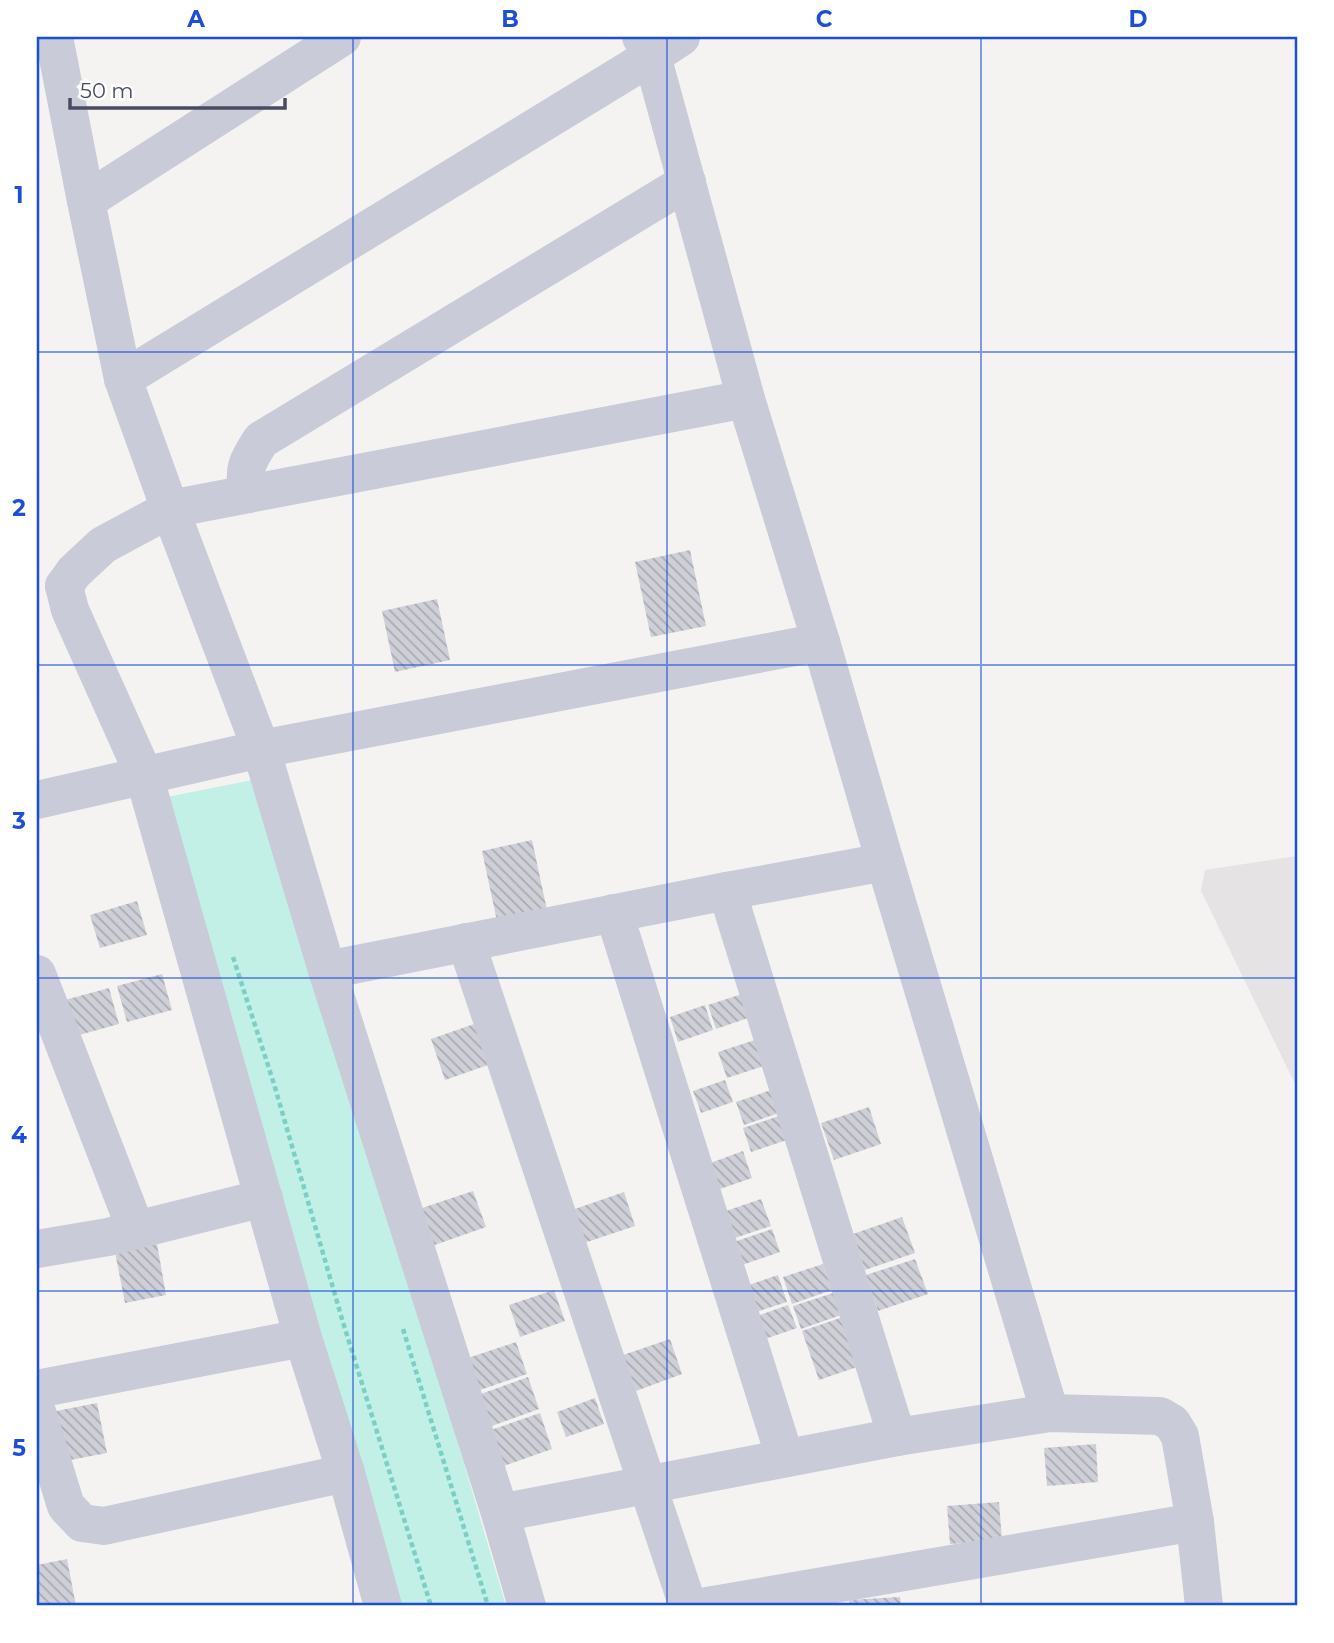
<svg xmlns="http://www.w3.org/2000/svg" width="1334" height="1643" font-family="Montserrat,sans-serif">
<style>
.education{fill:#e5e3e4}
.park{fill:#c2f0e6}
.building{fill:url(#building-back-hatch)}
.lines{fill:none;stroke-linecap:round;stroke-linejoin:round}
.path{stroke:#7acfc6;stroke-width:4.5;stroke-dasharray:5 3.5;stroke-linecap:butt}
.minor{stroke:#c9cbd9;stroke-width:38}
.grid{fill:none;stroke:#1d4ed8;stroke-width:2;stroke-opacity:0.55}
.neatline{fill:none;stroke:#1d4ed8;stroke-width:2.5}
.grid-label{font-size:23px;text-anchor:middle;font-weight:bold;fill:#1d4ed8}
</style>
<defs>
<pattern id="building-back-hatch" width="6" height="6" patternUnits="userSpaceOnUse" patternTransform="scale(1.75)"><rect width="6" height="6" fill="#cfd0d7"/><path d="M-1 5l2 2M0 0l6 6M5-1l2 2" fill="none" stroke="#aaabb2"/></pattern>
</defs>
<rect width="100%" height="100%" fill="#f4f3f2"/>
<!-- education -->
<path class="education" d="M1297,856v232l-96,-197 4,-21z"/>
<!-- park -->
<path class="park" d="M262,778l244,828h-104l-240,-808z"/>
<!-- building -->
<g class="building">
<path d="M690,550l16,76 -55,11 -16,-75z"/>
<path d="M437,599l13,61 -55,12 -13,-61z"/>
<path d="M532,840l16,75 -50,11 -16,-75z"/>
<path d="M137,901l10,34 -47,13 -10,-33z"/>
<path d="M162,974l10,36 -45,12 -10,-36z"/>
<path d="M109,988l10,36 -47,13 -11,-36z"/>
<path d="M742,994l9,23 -35,12 -8,-24z"/>
<path d="M705,1005l8,25 -35,12 -8,-25z"/>
<path d="M477,1023l14,41 -46,16 -14,-41z"/>
<path d="M758,1039l9,26 -40,13 -9,-26z"/>
<path d="M725,1080l8,22 -32,11 -8,-22z"/>
<path d="M771,1090l8,23 -35,12 -8,-23z"/>
<path d="M869,1107l12,37 -47,16 -13,-37z"/>
<path d="M779,1116l8,24 -36,12 -8,-24z"/>
<path d="M743,1151l9,27 -38,13 -9,-26z"/>
<path d="M473,1191l13,36 -54,19 -13,-37z"/>
<path d="M624,1192l11,34 -51,17 -12,-33z"/>
<path d="M761,1199l10,27 -42,14 -9,-27z"/>
<path d="M902,1217l13,36 -50,17 -12,-36z"/>
<path d="M772,1229l8,23 -41,14 -8,-23z"/>
<path d="M157,1244l9,51 -41,8 -10,-51z"/>
<path d="M915,1259l13,35 -50,17 -12,-36z"/>
<path d="M823,1264l9,26 -40,14 -9,-27z"/>
<path d="M778,1275l9,27 -37,12 -10,-26z"/>
<path d="M554,1290l11,31 -45,16 -11,-32z"/>
<path d="M833,1293l8,22 -40,14 -8,-23z"/>
<path d="M788,1305l9,23 -38,13 -8,-23z"/>
<path d="M843,1317l17,49 -41,14 -17,-49z"/>
<path d="M670,1339l12,35 -46,17 -13,-36z"/>
<path d="M516,1342l11,32 -50,17 -12,-32z"/>
<path d="M528,1377l11,32 -50,18 -11,-32z"/>
<path d="M595,1398l9,26 -38,13 -9,-25z"/>
<path d="M97,1403l10,50 -42,8 -9,-50z"/>
<path d="M540,1413l12,36 -51,18 -13,-36z"/>
<path d="M1096,1444l2,38 -51,4 -3,-38z"/>
<path d="M999,1502l3,38 -52,4 -3,-38z"/>
<path d="M67,1559l9,47h-39v-41z"/>
<path d="M900,1597l1,9h-52v-6z"/>
</g>
<g class="lines">
<!-- path -->
<g class="path">
<path d="M233,957l41,127 68,235 89,287"/>
<path d="M403,1329l85,277"/>
</g>
<!-- minor -->
<g class="minor">
<path d="M54,37l32,164 37,178 47,130 91,240 66,221 173,543 27,93"/>
<path d="M641,37l11,19 29,-19"/>
<path d="M86,201l256,-164"/>
<path d="M123,379l529,-323 94,343 75,243 64,220 165,551"/>
<path d="M248,494c-6,-25 0,-34 13,-54l426,-258"/>
<path d="M64,586l6,24 74,165 159,563 43,135 37,133"/>
<path d="M64,586l10,-14 29,-27 67,-36 576,-110"/>
<path d="M37,800l224,-51 560,-107"/>
<path d="M727,891l170,546"/>
<path d="M614,913l171,545"/>
<path d="M466,942l222,664"/>
<path d="M327,970l400,-79 158,-29"/>
<path d="M37,974l99,256"/>
<path d="M37,1249l71,-12 156,-39"/>
<path d="M37,1389l266,-51"/>
<path d="M37,1412l29,94 16,17 22,3 242,-53"/>
<path d="M500,1513l397,-76 153,-24 110,3 12,7 8,13 15,86 9,84"/>
<path d="M707,1606l488,-84"/>
</g>
</g>
<!-- grid -->
<path class="grid" d="M353,37v1569M667,37v1569M981,37v1569M37,352h1260M37,665h1260M37,978h1260M37,1291h1260"/>
<!-- border -->
<rect width="1334" height="1643" fill="none" stroke="#ffffff" stroke-width="77"/>
<!-- scale -->
<path d="M70 98v10h215v-10" fill="none" stroke="#494c60" stroke-width="3.5"/>
<text x="80" y="98" font-size="21" fill="#494c60" stroke="#ffffff" stroke-width="5" paint-order="stroke">50 m</text>
<rect x="38" y="38" width="1258" height="1566" class="neatline"/>
<g class="grid-label">
<text x="196" y="27">A</text>
<text x="510" y="27">B</text>
<text x="824" y="27">C</text>
<text x="1138" y="27">D</text>
<text x="19" y="203">1</text>
<text x="19" y="516">2</text>
<text x="19" y="829">3</text>
<text x="19" y="1143">4</text>
<text x="19" y="1456">5</text>
</g>
</svg>
